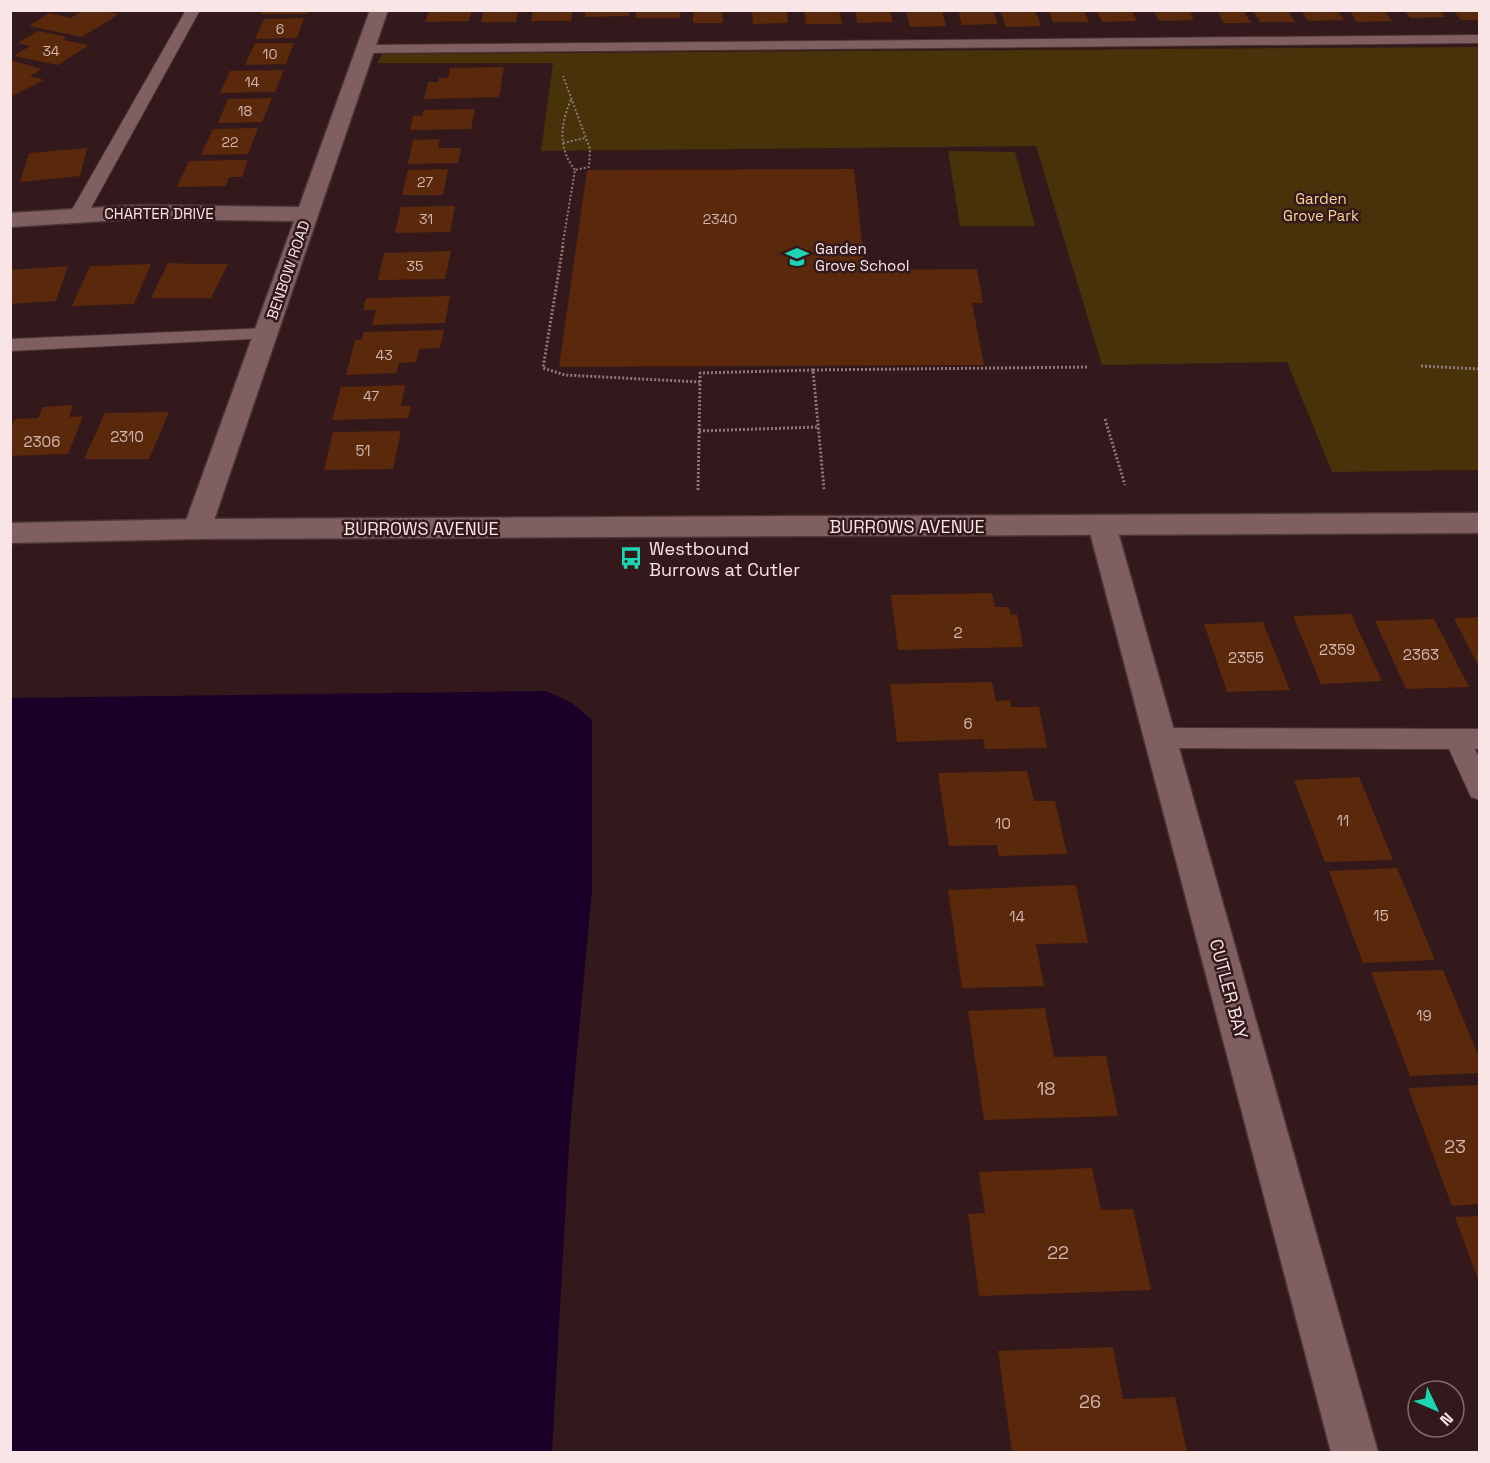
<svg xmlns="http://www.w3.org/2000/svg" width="1490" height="1463" font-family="'Space Grotesk',sans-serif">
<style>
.green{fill:#47320a}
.water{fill:#1a0028}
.building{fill:#5a280b}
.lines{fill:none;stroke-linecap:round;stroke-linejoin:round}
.service-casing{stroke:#4b3537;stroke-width:2}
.minor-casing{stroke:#4b3537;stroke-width:3}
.tertiary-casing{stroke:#4b3537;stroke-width:3}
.path-far1{stroke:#8f787a;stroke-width:2;stroke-dasharray:2 2;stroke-linecap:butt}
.path{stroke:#8f787a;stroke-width:3;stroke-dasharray:2 2;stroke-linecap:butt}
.service{fill:#805f61;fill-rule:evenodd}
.minor{fill:#805f61;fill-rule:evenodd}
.tertiary{fill:#805f61;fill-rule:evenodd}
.labels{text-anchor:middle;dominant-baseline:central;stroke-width:5;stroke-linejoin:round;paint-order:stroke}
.far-number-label{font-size:14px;fill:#d1b6af}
.far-park-label{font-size:15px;fill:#fbd495;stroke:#33191b}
.far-street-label{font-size:15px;fill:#f9e5e6;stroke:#33191b}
.far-poi-label{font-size:15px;fill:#f9e5e6;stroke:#33191b;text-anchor:start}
.number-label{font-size:15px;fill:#d1b6af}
.street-label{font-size:18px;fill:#f9e5e6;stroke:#33191b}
.poi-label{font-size:18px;fill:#f9e5e6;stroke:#33191b;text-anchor:start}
.near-number-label{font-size:18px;fill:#d1b6af}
</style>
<rect width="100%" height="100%" fill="#33191b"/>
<!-- green -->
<g class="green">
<path d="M1479,47v423l-147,2 -45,-110 -185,3 -66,-219 -495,5 12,-88h-176l5,-9z"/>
<path d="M948,151l67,1 20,74h-75z"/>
</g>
<!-- water -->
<path class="water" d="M546,691l26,12 20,17v170l-22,238 -18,324h-541v-754z"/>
<!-- building -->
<g class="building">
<path d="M83,10h18l18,4 -37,23 -53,-11 20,-13 22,5z"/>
<path d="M263,10h45l-1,4h-46z"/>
<path d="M429,10h43l-3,11 -44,1z"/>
<path d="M484,10h34l-2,12h-35z"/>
<path d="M533,10h40l-2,11h-40z"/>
<path d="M585,10h44v6l-44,1z"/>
<rect x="636" y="10" width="44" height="8"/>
<path d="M693,10h29l1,13h-30z"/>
<path d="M752,10h35l1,13 -35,1z"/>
<path d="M804,10h35l3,14h-36z"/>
<path d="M855,10h35l3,12 -36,1z"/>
<path d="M906,10h36l4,16 -36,1z"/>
<path d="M958,10h35l5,14 -36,1z"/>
<path d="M1000,10h35l6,16 -35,1z"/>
<path d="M1048,10h36l5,12h-36z"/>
<path d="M1096,10h36l5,11 -35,1z"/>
<path d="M1153,10h36l5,10 -35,1z"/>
<path d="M1217,10h26l8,13h-27z"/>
<path d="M1252,10h36l7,12h-35z"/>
<path d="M1301,10h36l7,10 -36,1z"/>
<path d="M1349,10h35l8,11 -35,1z"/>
<path d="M1404,10h36l5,7 -35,1z"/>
<path d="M1453,10h26v10h-18z"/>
<path d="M304,18l-7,20 -42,1 9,-20z"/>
<path d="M38,31l29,6 -4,3 26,5 -31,20 -44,-9 16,-10 -12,-3z"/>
<path d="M255,43h39l-8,21 -41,1z"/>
<path d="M10,60l32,9 -12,7 14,4 -34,17z"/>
<path d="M504,67l-5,30 -75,2 4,-17h10l1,-4h9l2,-10z"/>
<path d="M284,70l-9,22 -55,1 10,-22z"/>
<path d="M272,98l-10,24 -44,1 10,-24z"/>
<path d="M475,109l-4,20 -61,1 3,-14h9l2,-6z"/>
<path d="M258,128l-10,26 -47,1 12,-26z"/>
<path d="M440,139l-2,9h23l-3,15 -50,1 5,-24z"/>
<path d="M87,148l-7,28 -60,6 9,-29z"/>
<path d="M236,160h12l-6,17h-13l-3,9 -49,1 12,-26z"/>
<path d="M448,169l-5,26h-41l6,-25z"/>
<path d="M854,169l11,101 112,-1 6,34h-11l12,62 -425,2 28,-197z"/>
<path d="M455,206l-5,26 -55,1 6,-26z"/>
<path d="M451,251l-6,28 -67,1 6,-27z"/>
<path d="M168,263l30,1h30l-17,34h-60z"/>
<path d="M151,264l-17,40 -62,2 18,-40z"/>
<path d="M68,266l-12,35 -46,3v-34z"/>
<path d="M450,296l-5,27 -73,2 4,-15h-13l3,-12z"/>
<path d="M444,330l-4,18 -21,1 -3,13 -17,1 -3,10 -50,2 9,-35h6l3,-8z"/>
<path d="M405,385l-4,21h10l-3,12 -76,2 9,-33z"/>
<path d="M73,405l-4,12 14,-1 -15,38 -58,2v-27l5,-10 23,-1 5,-11z"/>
<path d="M169,412l-20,47h-65l21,-46z"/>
<path d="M401,431l-8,38 -69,1 9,-38z"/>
<path d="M992,593l3,14h14l2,8 6,-1 6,33 -125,3 -7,-55z"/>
<path d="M1351,614l31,67 -61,3 -28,-68z"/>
<path d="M1479,617v50l-25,-49z"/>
<path d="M1434,619l35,68 -63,2 -31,-68z"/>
<path d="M1263,622l27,68 -63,2 -23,-68z"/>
<path d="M992,682l4,19 14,-1 1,7h28l8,41 -62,1 -2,-10 -86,3 -7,-58z"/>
<path d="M1027,771l7,30h21l12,53 -68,2 -2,-11 -48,1 -11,-73z"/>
<path d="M1359,777l34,83 -68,2 -31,-82z"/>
<path d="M1397,868l38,92 -72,3 -34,-92z"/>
<path d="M1076,885l12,58 -52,1 8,42 -82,2 -14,-98z"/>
<path d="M1443,970l36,87v16l-69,3 -39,-104z"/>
<path d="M1045,1008l9,49 52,-1 12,60 -134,4 -16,-109z"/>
<path d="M1479,1085v119l-27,2 -44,-118z"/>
<path d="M1092,1168l9,42 32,-1 18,81 -172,6 -11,-82 17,-1 -6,-41z"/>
<path d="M1479,1216v66l-24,-65z"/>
<path d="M1113,1347l10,52 52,-2 12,55h-175l-14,-101z"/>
</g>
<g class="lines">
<!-- service casing -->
<g class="service-casing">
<g id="service">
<path d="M186,10h14l-113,205 -3,4h-12l-3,-4z"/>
<path d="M1480,35v8l-1115,10 -7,-4 7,-4z"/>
<path d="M265,328l7,2 3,4 -3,4 -262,13v-12z"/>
<path d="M1161,728l319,1v20h-5l5,11v40l-9,-3 -22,-48 -288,-1 -9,-3 -4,-7 4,-7z"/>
</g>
</g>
<!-- minor casing -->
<g class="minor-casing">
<g id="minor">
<path d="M370,10h18l-177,519 -4,7 -10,3 -10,-3 -4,-7 111,-308 -157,-2 -127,8v-14l127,-8 162,2z"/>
<path d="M1102,515l10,3 4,7 262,927h-47l-243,-927 4,-7z"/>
</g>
</g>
<!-- tertiary casing -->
<g class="tertiary-casing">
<path id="tertiary" d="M1480,513v20l-1283,6 -187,4v-20l187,-4z"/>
</g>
<!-- path-far1 -->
<g class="path-far1">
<path d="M571,100c-11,24 -13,49 4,70"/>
<path d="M563,143l22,-5"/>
<path d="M562,248l13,-78 14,-3 1,-18 -27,-73"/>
</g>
<!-- path -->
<g class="path">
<path d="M563,246l-20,122 22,7 135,7 -2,109"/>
<path d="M1421,366l59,3"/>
<path d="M813,370l276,-3"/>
<path d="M700,382v-9l113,-3 11,119"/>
<path d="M1105,419l20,66"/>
<path d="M699,431l119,-4"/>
</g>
<!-- service -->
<use href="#service" class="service"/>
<!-- minor -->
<use href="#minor" class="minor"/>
<!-- tertiary -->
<use href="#tertiary" class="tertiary"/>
</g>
<!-- icons -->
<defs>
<g id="school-bare" transform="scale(1.8)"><path d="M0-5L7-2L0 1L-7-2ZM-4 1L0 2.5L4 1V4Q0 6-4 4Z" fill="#1dd5b1" stroke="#33191b" stroke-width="2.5" paint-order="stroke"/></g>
<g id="bus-bare" transform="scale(1.8)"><path d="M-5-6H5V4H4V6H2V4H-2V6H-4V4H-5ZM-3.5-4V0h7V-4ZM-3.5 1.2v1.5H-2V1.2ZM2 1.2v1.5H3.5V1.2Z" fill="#1dd5b1" stroke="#33191b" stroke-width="2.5" paint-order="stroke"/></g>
</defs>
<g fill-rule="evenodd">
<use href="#school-bare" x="797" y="257"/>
<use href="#bus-bare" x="631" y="558"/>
</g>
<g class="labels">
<!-- far-number labels -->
<g class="far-number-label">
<text x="280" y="29">6</text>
<text x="51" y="51">34</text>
<text x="270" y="54">10</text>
<text x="252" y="82">14</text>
<text x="245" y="111">18</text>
<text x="230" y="142">22</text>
<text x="425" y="182">27</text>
<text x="426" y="219">31</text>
<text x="720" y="219">2340</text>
<text x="415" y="266">35</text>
<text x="384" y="355">43</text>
<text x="371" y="396">47</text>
</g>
<!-- far-park labels -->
<g class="far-park-label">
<text x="1321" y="198">Garden<tspan x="1321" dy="17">Grove Park</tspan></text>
</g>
<!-- far-street labels -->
<g class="far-street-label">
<text x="159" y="213">CHARTER DRIVE</text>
<text transform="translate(288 270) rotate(-71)">BENBOW ROAD</text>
</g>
<!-- far-poi labels -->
<g class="far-poi-label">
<text x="815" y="248">Garden<tspan x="815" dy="17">Grove School</tspan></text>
</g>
<!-- number labels -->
<g class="number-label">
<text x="127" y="436">2310</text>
<text x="42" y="441">2306</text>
<text x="363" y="450">51</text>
<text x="958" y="632">2</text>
<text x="1337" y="649">2359</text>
<text x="1421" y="654">2363</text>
<text x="1246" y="657">2355</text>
<text x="968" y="723">6</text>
<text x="1343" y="820">11</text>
<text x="1003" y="823">10</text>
<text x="1381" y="915">15</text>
<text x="1017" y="916">14</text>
<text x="1424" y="1015">19</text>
</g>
<!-- street labels -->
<g class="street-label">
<text x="907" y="526">BURROWS AVENUE</text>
<text x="421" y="528">BURROWS AVENUE</text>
<text transform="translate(1229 989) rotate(75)">CUTLER BAY</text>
</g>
<!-- poi labels -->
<g class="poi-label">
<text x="649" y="548">Westbound<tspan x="649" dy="21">Burrows at Cutler</tspan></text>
</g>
<!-- near-number labels -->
<g class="near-number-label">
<text x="1046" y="1088">18</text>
<text x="1455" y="1146">23</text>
<text x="1058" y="1252">22</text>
<text x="1090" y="1401">26</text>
</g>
</g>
<!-- border -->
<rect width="1490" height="1463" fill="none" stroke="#f9e5e6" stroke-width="24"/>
<!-- north arrow -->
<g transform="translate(1436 1409) rotate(134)"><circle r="28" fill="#33191b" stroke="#826b6c" stroke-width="1.5"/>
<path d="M0-4.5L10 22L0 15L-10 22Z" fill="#1dd5b1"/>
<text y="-9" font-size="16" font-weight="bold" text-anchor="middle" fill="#f9e5e6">N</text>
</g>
</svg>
